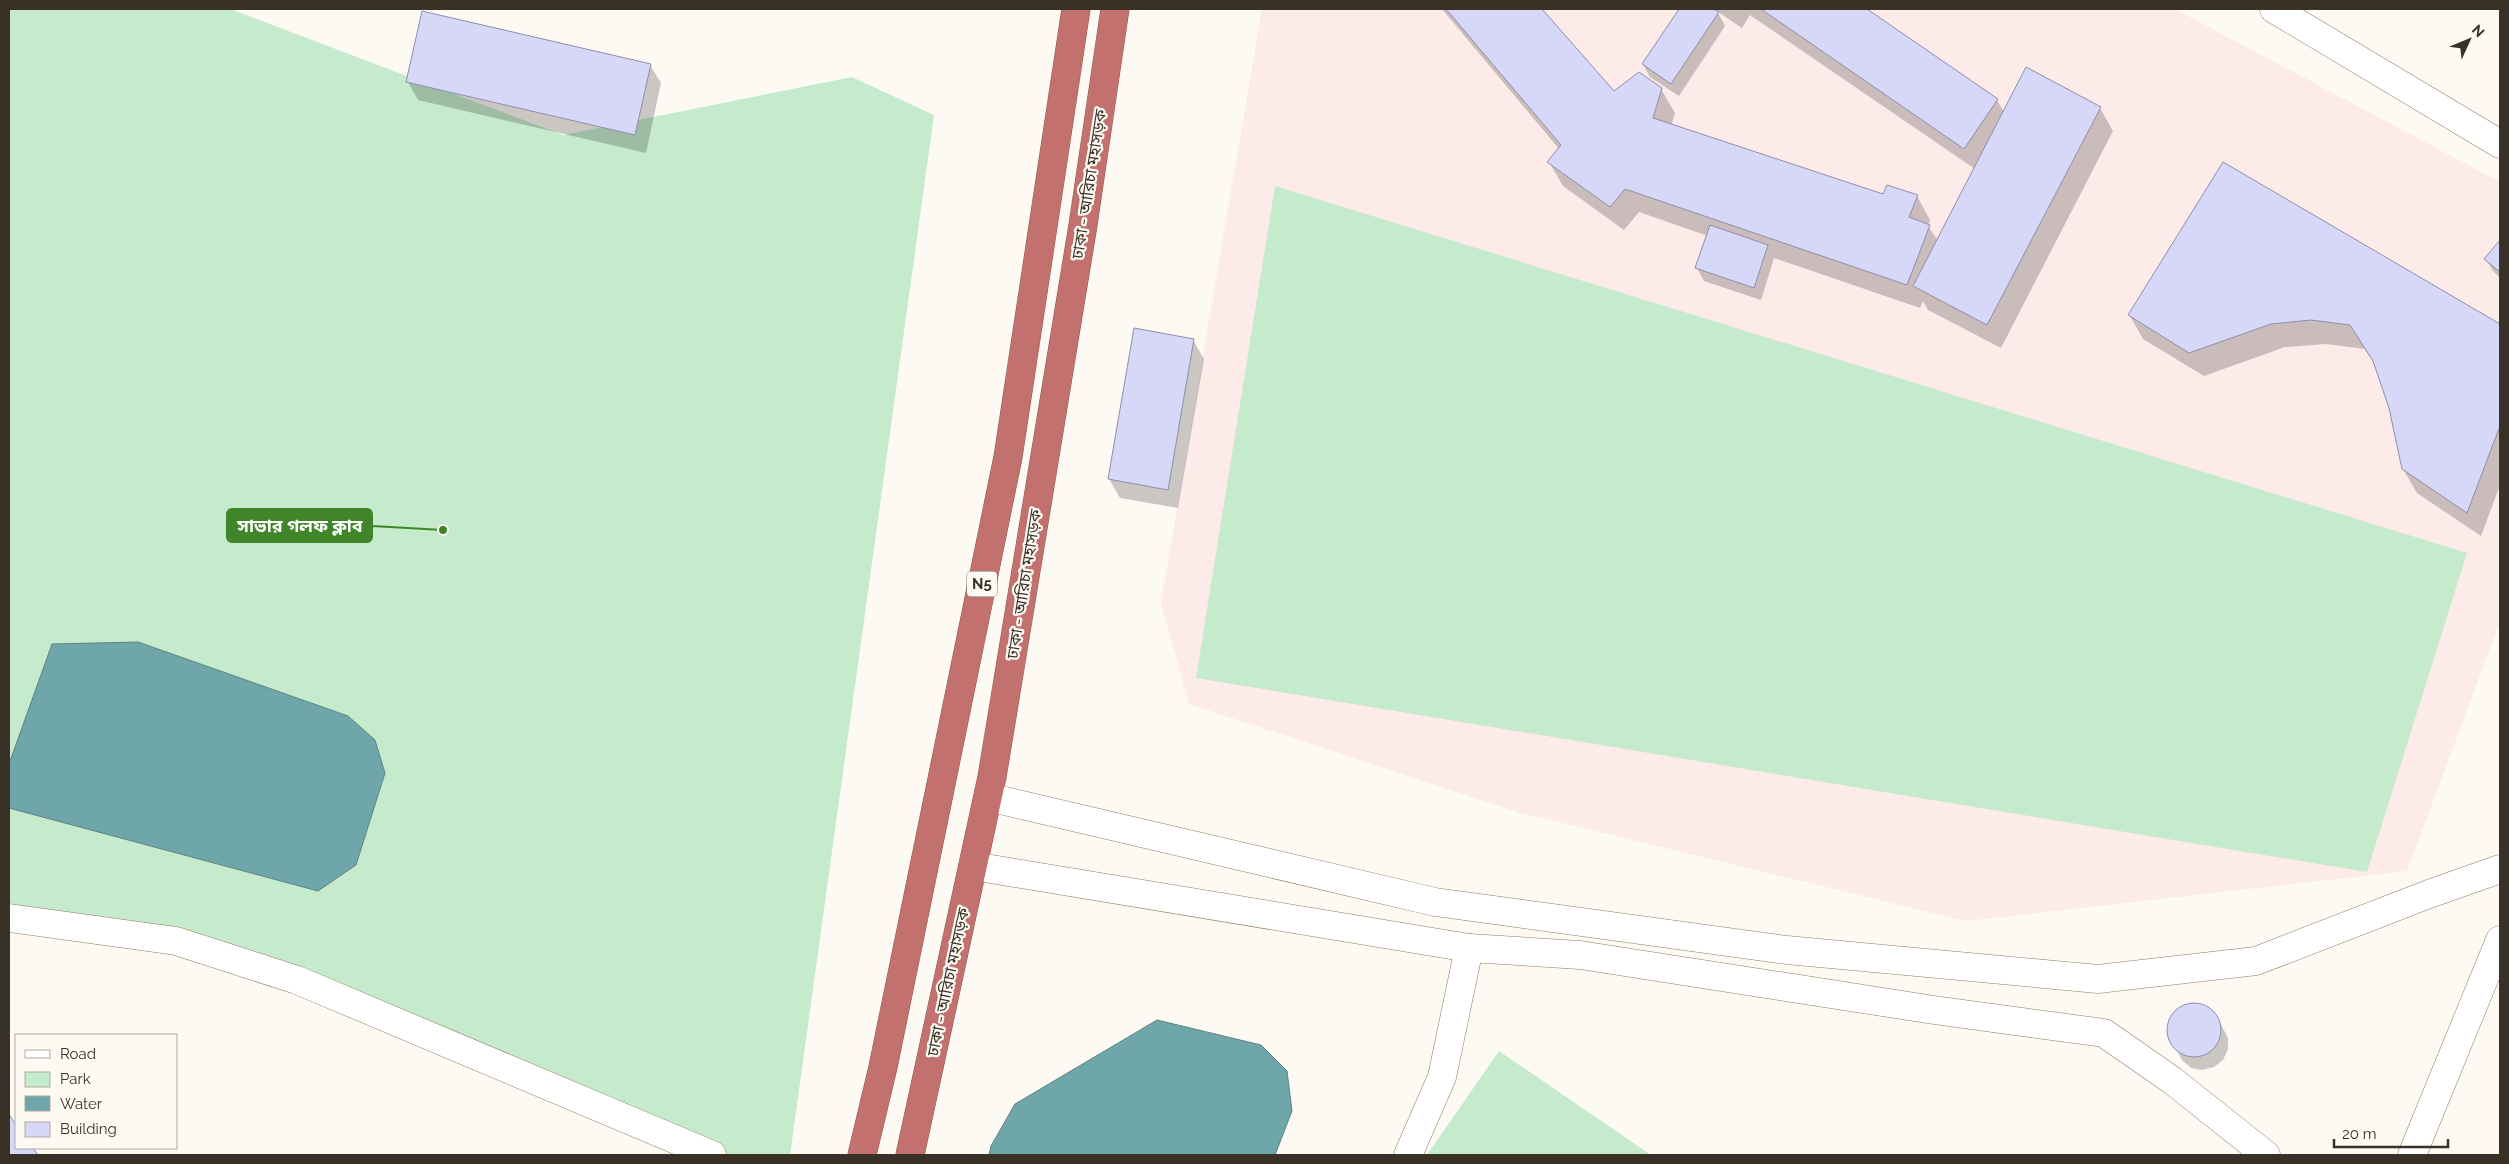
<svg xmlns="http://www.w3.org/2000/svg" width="2509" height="1164" font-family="Raleway,'Noto Sans Bengali',sans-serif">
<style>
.education{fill:#fcebe9}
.green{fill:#c6eacc}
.water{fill:#6ea6a9;stroke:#5e8382}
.shadow{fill:#0003}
.building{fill:#d7d8f8;stroke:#8e8eac}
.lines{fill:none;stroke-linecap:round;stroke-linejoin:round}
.minor-casing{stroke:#907c63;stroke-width:29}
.highway-casing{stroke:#925b55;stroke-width:29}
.minor{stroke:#fff;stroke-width:28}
.highway{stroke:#c2716e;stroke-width:28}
.labels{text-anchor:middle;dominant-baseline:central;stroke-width:4.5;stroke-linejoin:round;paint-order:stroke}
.shield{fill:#fdf9f3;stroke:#746d64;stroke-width:1}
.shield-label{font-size:15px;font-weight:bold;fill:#393126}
.street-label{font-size:16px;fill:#393126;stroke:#fdf9f3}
.leader{fill:none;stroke:#40852a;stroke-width:2}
.callout-dot{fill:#40852a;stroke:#fdf9f3;stroke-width:2}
.callout{fill:#40852a;stroke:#40852a;stroke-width:2}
.callout-label{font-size:18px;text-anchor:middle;font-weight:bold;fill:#fff}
</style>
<rect width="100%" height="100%" fill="#fdf9f3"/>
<!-- education -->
<path class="education" d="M1262,9h913l325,173v439l-93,250 -441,50 -445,-108 -332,-109 -28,-101z"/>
<!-- green -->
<g class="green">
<path d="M9,9h221l333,126 289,-58 82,38 -144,1040h-102l-512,-214 -167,-15z"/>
<path d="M1275,186l1192,367 -100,319 -1171,-194z"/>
<path d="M1499,1051l152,104h-224z"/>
</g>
<!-- water -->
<g class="water">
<path d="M138,642l210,74 27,24 10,33 -29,92 -38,26 -309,-83v-44l43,-120z"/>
<path d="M1157,1020l104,25 26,26 5,40 -17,44h-286l2,-9 24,-42z"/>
</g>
<!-- shadow -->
<g class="shadow">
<path d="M1442,9h99l73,84 47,-4 14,24 -4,13 213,69 33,1 13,24 -2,6 10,15 37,-72 -225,-154 -8,13 -25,-17 8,15 -46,70 -29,-19 -7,-13 37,-55h185l132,91 7,12 96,-4 13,23 -112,217 -73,-38 -5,-9 -3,7 -146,-50 -13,42 -57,-19 -7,-13 11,-32 -69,-24 -15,18 -61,-44 -14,-24 10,-13z"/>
<path d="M650,65l11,18 -15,70 -228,-53 -10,-18z"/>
<path d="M2223,164l277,162v159l-19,51 -64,-43 -14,-24 -13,-61 -14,-42 -11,-17 -39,-5 -41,3 -81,29 -61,-37 -13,-23z"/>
<path d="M2500,242v36l-7,-7 -7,-12z"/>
<path d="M1193,340l11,19 -26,149 -58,-10 -11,-19z"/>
<path d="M2194,1003l11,3 10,7 13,25v11l-5,11 -9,7 -12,3 -11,-2 -9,-8 -13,-24 -1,-12 5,-10 10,-8z"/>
<path d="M9,1116l7,11v21h15l5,7h-27z"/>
</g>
<!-- building -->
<g class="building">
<path d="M1446,9h96l72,82 25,-19 23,16 -9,30 230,76 4,-9 31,10 -9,22 21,8 -23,60 -282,-96 -15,18 -63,-45 14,-17z"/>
<path d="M1679,9h35l5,3 -48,72 -29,-20z"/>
<path d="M1761,9h106l131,90 -34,50z"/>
<path d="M422,11l229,53 -16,71 -229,-53z"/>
<path d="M2026,67l75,40 -114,218 -74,-39z"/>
<path d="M2223,162l277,162v102l-33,87 -65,-44 -13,-61 -16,-47 -23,-36 -39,-5 -40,4 -82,29 -61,-38z"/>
<path d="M1710,225l58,20 -14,43 -59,-20z"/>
<path d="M2500,240v32l-16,-13z"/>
<path d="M1134,328l60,11 -26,151 -60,-11z"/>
<circle cx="2194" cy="1030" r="27"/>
<path d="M9,1114l7,11v23h17l5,7h-29z"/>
</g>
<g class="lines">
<!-- minor casing -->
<g class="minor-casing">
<g id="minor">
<path d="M2274,9l226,135"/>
<path d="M988,797l447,105 352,48 311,29 158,-18 173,-67 71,-25"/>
<path d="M973,866l496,82 111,7 354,55 170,23 69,48 93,74"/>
<path d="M9,918l167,23 121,39 415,175"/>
<path d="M1408,1155l34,-78 27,-129"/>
<path d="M2412,1155l88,-215"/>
</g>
</g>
<!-- highway casing -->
<g class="highway-casing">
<g id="highway">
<path d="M862,1155l21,-88 125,-610 68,-448"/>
<path d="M910,1155l82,-378 91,-552 32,-216"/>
</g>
</g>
<!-- minor -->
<use href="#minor" class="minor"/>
<!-- highway -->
<use href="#highway" class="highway"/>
</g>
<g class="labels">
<!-- shield labels -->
<rect class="shield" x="967" y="571.5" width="30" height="25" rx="4"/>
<g class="shield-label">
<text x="982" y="584">N5</text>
</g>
<!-- street labels -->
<g class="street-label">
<text transform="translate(1089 184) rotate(-81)">ঢাকা - আরিচা মহাসড়ক</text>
<text transform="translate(1024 584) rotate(-81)">ঢাকা - আরিচা মহাসড়ক</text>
<text transform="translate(948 982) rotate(-78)">ঢাকা - আরিচা মহাসড়ক</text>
</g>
</g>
<!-- callouts -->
<path class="leader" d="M443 530L372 526"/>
<circle class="callout-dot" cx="443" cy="530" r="5"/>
<rect class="callout" x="227" y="509" width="145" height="33" rx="5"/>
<g class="callout-label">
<text x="300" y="532">সাভার গলফ ক্লাব</text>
</g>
<!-- border -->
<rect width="2509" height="1164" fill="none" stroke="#393126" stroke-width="20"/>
<!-- legend -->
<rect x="15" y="1034" width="162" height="115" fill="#fdf9f3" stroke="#afa9a1"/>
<rect x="25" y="1050" width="25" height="8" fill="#ffffff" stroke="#afa9a1"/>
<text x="60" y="1059" font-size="15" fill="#393126">Road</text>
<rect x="25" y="1072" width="25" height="15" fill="#c6eacc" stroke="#afa9a1"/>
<text x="60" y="1084" font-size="15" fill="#393126">Park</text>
<rect x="25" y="1096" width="25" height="15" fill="#6ea6a9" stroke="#afa9a1"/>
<text x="60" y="1109" font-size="15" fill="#393126">Water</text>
<rect x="25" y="1122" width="25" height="15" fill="#d7d8f8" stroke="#afa9a1"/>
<text x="60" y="1134" font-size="15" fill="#393126">Building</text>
<!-- north arrow -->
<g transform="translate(2469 40) rotate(46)" stroke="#fdf9f3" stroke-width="4" paint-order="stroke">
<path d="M0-4L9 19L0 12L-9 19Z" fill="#393126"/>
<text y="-8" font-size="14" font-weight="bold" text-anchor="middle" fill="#393126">N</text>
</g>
<!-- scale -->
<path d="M2334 1139v8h114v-8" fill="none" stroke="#393126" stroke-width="2.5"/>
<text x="2342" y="1139" font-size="15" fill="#393126" stroke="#fdf9f3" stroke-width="4" paint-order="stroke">20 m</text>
</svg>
